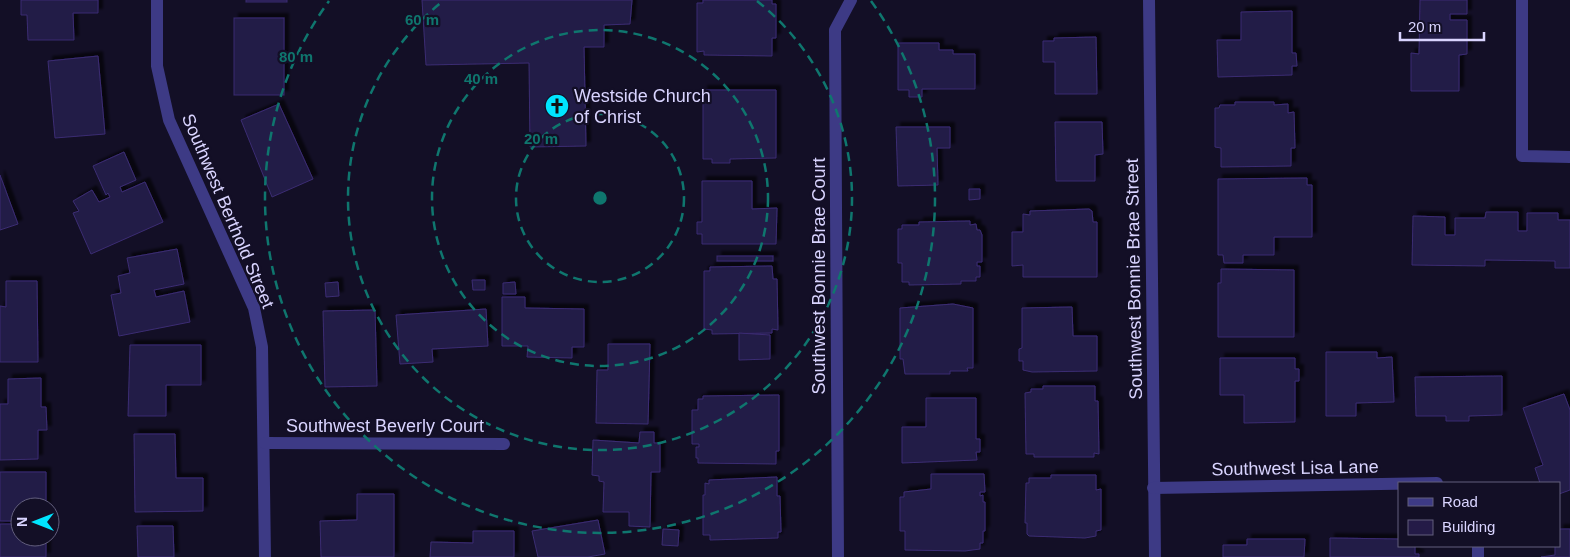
<svg xmlns="http://www.w3.org/2000/svg" width="1570" height="557" font-family="Arial,sans-serif">
<style>
.building{fill:#241b47;stroke:#3b2d73;filter:url(#shadow)}
.lines{fill:none;stroke-linecap:round;stroke-linejoin:round}
.minor{stroke:#3d3a85;stroke-width:12}
.ring{fill:none;stroke:#0f766e;stroke-width:2.5;stroke-dasharray:9 6}
.labels{text-anchor:middle;dominant-baseline:central;stroke-width:4.5;stroke-linejoin:round;paint-order:stroke}
.poi-label{font-size:18px;fill:#d9d4ff;stroke:#130f26;text-anchor:start}
.street-label{font-size:18px;fill:#d9d4ff;stroke:#130f26}
.centre{fill:#0f766e;stroke:#130f26;stroke-width:2.5}
.ring-label{font-size:15px;text-anchor:middle;font-weight:bold;fill:#0f766e;stroke:#130f26;stroke-width:4.5;stroke-linejoin:round;paint-order:stroke}
</style>
<defs>
<filter id="shadow"><feDropShadow dx="4.5" dy="-4.5" stdDeviation="1" flood-color="#0009"/></filter>
</defs>
<rect width="100%" height="100%" fill="#130f26"/>
<!-- building -->
<g class="building">
<path d="M21,0h77v13h-25l1,27h-46l-1,-25h-6z"/>
<rect x="246" y="0" width="41" height="2"/>
<path d="M422,0h210l-2,24 -26,1v22h-20l2,99 -56,1 -1,-84 -103,2z"/>
<path d="M703,0h69v4h4v34h-4v18l-68,-1v-4l-7,1v-49h6z"/>
<path d="M1420,0h47v14h-17v6h17v34l-8,1v36h-48v-38l8,1z"/>
<path d="M1292,11v42h4l1,13h-5v9l-74,2 -1,-37h24v-28z"/>
<rect x="234" y="18" width="50" height="77"/>
<path d="M1096,37l1,57h-42v-32h-12v-21h11v-3z"/>
<path d="M898,43h41v7h14v4h22v35h-53v8h-13v-7h-11z"/>
<path d="M98,56l7,78 -50,4 -7,-77z"/>
<path d="M703,90h73v68l-46,1v4h-18v-4h-9z"/>
<path d="M1235,102h39v3l14,-1v9l6,-1 1,36h-4v18l-70,1v-19l-6,-1v-39h4l1,-3h15z"/>
<path d="M279,104l34,75 -41,18 -31,-77z"/>
<path d="M1055,122h47l1,32 -8,1v26h-39z"/>
<path d="M896,127h54v21h-13l1,37 -40,1z"/>
<path d="M124,152l12,28 -16,7 2,5 23,-10 18,40 -72,32 -18,-41 6,-2 -6,-10 19,-11 7,12 11,-5 -2,-4 -2,2 -13,-29z"/>
<path d="M0,175l18,49 -18,6z"/>
<path d="M1307,178v7h5v52h-38v18h-31v8h-19l-1,-8h-5v-76z"/>
<path d="M702,181h50v28l25,-1 -1,36h-74v-10h-5v-12h5z"/>
<path d="M969,189h11v10l-11,1z"/>
<path d="M1089,209l3,2 1,11h4v55h-74v-12l-11,1v-34h11v-18l7,1v-4z"/>
<path d="M1486,212h32v19h9v-18h31v7h12v48h-15v-7l-70,-1v6l-73,-1 1,-49 32,1v18h10v-17h30z"/>
<path d="M970,221v4l6,-1 1,6h3l2,5v27h-5v4h3v11h-4v4h-15v3l-52,1v-3h-7v-19h-4v-34h4v-4h17v-3z"/>
<path d="M177,249l7,35 -30,6 2,7 28,-6 6,31 -71,14 -8,-41 10,-2 -3,-17 12,-3 -3,-15z"/>
<rect x="717" y="256" width="56" height="5"/>
<path d="M772,266l1,13h4l1,51 -6,-1v4l-60,1v-4l-8,-1v-58h6v-4z"/>
<path d="M1221,269l73,1v67h-76v-54h3z"/>
<path d="M472,280h13v10h-12z"/>
<path d="M6,281h31l1,81h-38v-56l6,1z"/>
<path d="M338,282l1,14 -13,1 -1,-14z"/>
<path d="M515,282l1,12h-13v-11z"/>
<path d="M502,297h23v11l59,1v38h-12v11l-45,-1 1,-11h-26z"/>
<path d="M953,304l20,4v60h-6l1,3h-18v3h-45l-2,-15h-3v-51z"/>
<path d="M1072,307l1,29h24v35l-65,1 -9,-2v-9h-4v-12l3,-1v-40z"/>
<path d="M486,309l2,37 -56,3 1,13 -33,2 -4,-49z"/>
<path d="M375,310l2,76 -52,1 -2,-76z"/>
<path d="M739,333l31,2v24l-31,1z"/>
<path d="M608,344h42l-2,80 -52,-1 1,-53h11z"/>
<path d="M130,345h71v40h-35v31h-38z"/>
<path d="M1326,352h51v6l15,-1 2,45 -38,1v13h-30z"/>
<path d="M1220,358h75v11h4v12h-4v41l-51,1v-28h-24z"/>
<path d="M1502,376v39l-33,1v5h-23v-5h-30l-1,-39z"/>
<path d="M41,378v29h5l1,23h-9v29l-38,1v-56h8v-25z"/>
<path d="M1043,386h52v15h3l1,53 -5,-1v4h-60v-3h-8l-1,-61 6,-1v-3h12z"/>
<path d="M1564,394l6,16v80l-11,4v-11h-19l-5,-15 8,-3 -20,-57z"/>
<path d="M779,395v56h-3v13l-78,-1v-5h-2v-11h3v-3h-7v-34h6v-11h5v-3z"/>
<path d="M926,398h50v41h4v13h-4l1,8 -75,3v-36h24z"/>
<path d="M640,432h14v11h6v29h-9l-1,55 -21,-1v-14h-26l1,-30 -5,-1v-5l-7,-1 1,-35 46,3z"/>
<path d="M134,434h41l1,44h27v33l-68,1z"/>
<path d="M0,472h46v35h-26v30h26v20h-46v-33h20v-3h-20z"/>
<path d="M931,474h53l1,18h-5v4l3,-1v7h2v29h-2v12h-3v6l-15,2 -60,-1v-19h-5v-34h4v-5l27,-3z"/>
<path d="M1051,475h45v15l5,-1v41l-5,1v5l-11,2 -56,-2 -2,-2v-11h-2l1,-40h3v-5h22z"/>
<path d="M777,477v19h3l1,36h-3v6l-68,2v-5h-7v-40h2v-12l4,1v-4z"/>
<path d="M357,494h37v63h-73l-1,-36 37,-1z"/>
<path d="M598,520l7,34 -17,3h-50l-6,-26z"/>
<path d="M137,526h36l1,31h-36z"/>
<path d="M663,529l16,1 -1,16 -16,-1z"/>
<path d="M1559,529h11v28h-29l14,-2v-9h4z"/>
<path d="M473,531h41v26h-84l1,-15 42,1z"/>
<path d="M1330,538l69,1v7h16v8h4v3h-89z"/>
<path d="M1247,539h58l-1,18h-81v-12h24z"/>
</g>
<g class="lines">
<!-- minor -->
<g class="minor">
<path d="M157,0v66l12,54 85,188 8,39 3,210"/>
<path d="M1149,0l6,557"/>
<path d="M1522,0v156l48,1"/>
<path d="M265,443l239,1"/>
<path d="M1153,488l284,-5"/>
<path d="M1478,546v11"/>
<path d="M838,557l-3,-527 16,-30"/>
</g>
</g>
<!-- distance rings -->
<g class="ring">
<circle cx="600" cy="198" r="84"/>
<circle cx="600" cy="198" r="168"/>
<path d="M757 1A252 252 0 1 1 443 1"/>
<path d="M871 1A335 335 0 1 1 329 1"/>
</g>
<!-- icons -->
<defs>
<g id="church-disc" transform="scale(1.25)"><circle r="9.5" fill="#00e5ff" stroke="#130f26"/><path d="M-1.2-6h2.4v3.5h3.3v2.4h-3.3V6h-2.4V-.1h-3.3v-2.4h3.3Z" fill="#111"/></g>
</defs>
<g fill-rule="evenodd">
<use href="#church-disc" x="557" y="106"/>
</g>
<g class="labels">
<!-- poi labels -->
<g class="poi-label">
<text x="574" y="96">Westside Church<tspan x="574" dy="21">of Christ</tspan></text>
</g>
<!-- street labels -->
<g class="street-label">
<text transform="translate(228 211) rotate(67)">Southwest Berthold Street</text>
<text transform="translate(819 276) rotate(-90)">Southwest Bonnie Brae Court</text>
<text transform="translate(1134 279) rotate(-91)">Southwest Bonnie Brae Street</text>
<text x="385" y="426">Southwest Beverly Court</text>
<text transform="translate(1295 468) rotate(-1)">Southwest Lisa Lane</text>
</g>
</g>
<circle cx="600" cy="198" r="8" class="centre"/>
<g class="ring-label">
<text x="422" y="25">60 m</text>
<text x="296" y="62">80 m</text>
<text x="481" y="84">40 m</text>
<text x="541" y="144">20 m</text>
</g>
<!-- legend -->
<rect x="1398" y="482" width="162" height="65" fill="#130f26" stroke="#625e7d"/>
<rect x="1408" y="498" width="25" height="8" fill="#3d3a85" stroke="#625e7d"/>
<text x="1442" y="507" font-size="15" fill="#d9d4ff">Road</text>
<rect x="1408" y="520" width="25" height="15" fill="#241b47" stroke="#625e7d"/>
<text x="1442" y="532" font-size="15" fill="#d9d4ff">Building</text>
<!-- north arrow -->
<g transform="translate(35 522) rotate(270)"><circle r="24" fill="#130f26" stroke="#625e7d"/>
<path d="M0-4L9 19L0 12L-9 19Z" fill="#00e5ff"/>
<text y="-8" font-size="14" font-weight="bold" text-anchor="middle" fill="#d9d4ff">N</text>
</g>
<!-- scale -->
<path d="M1400 32v8h84v-8" fill="none" stroke="#d9d4ff" stroke-width="2.5"/>
<text x="1408" y="32" font-size="15" fill="#d9d4ff" stroke="#130f26" stroke-width="4" paint-order="stroke">20 m</text>
</svg>
